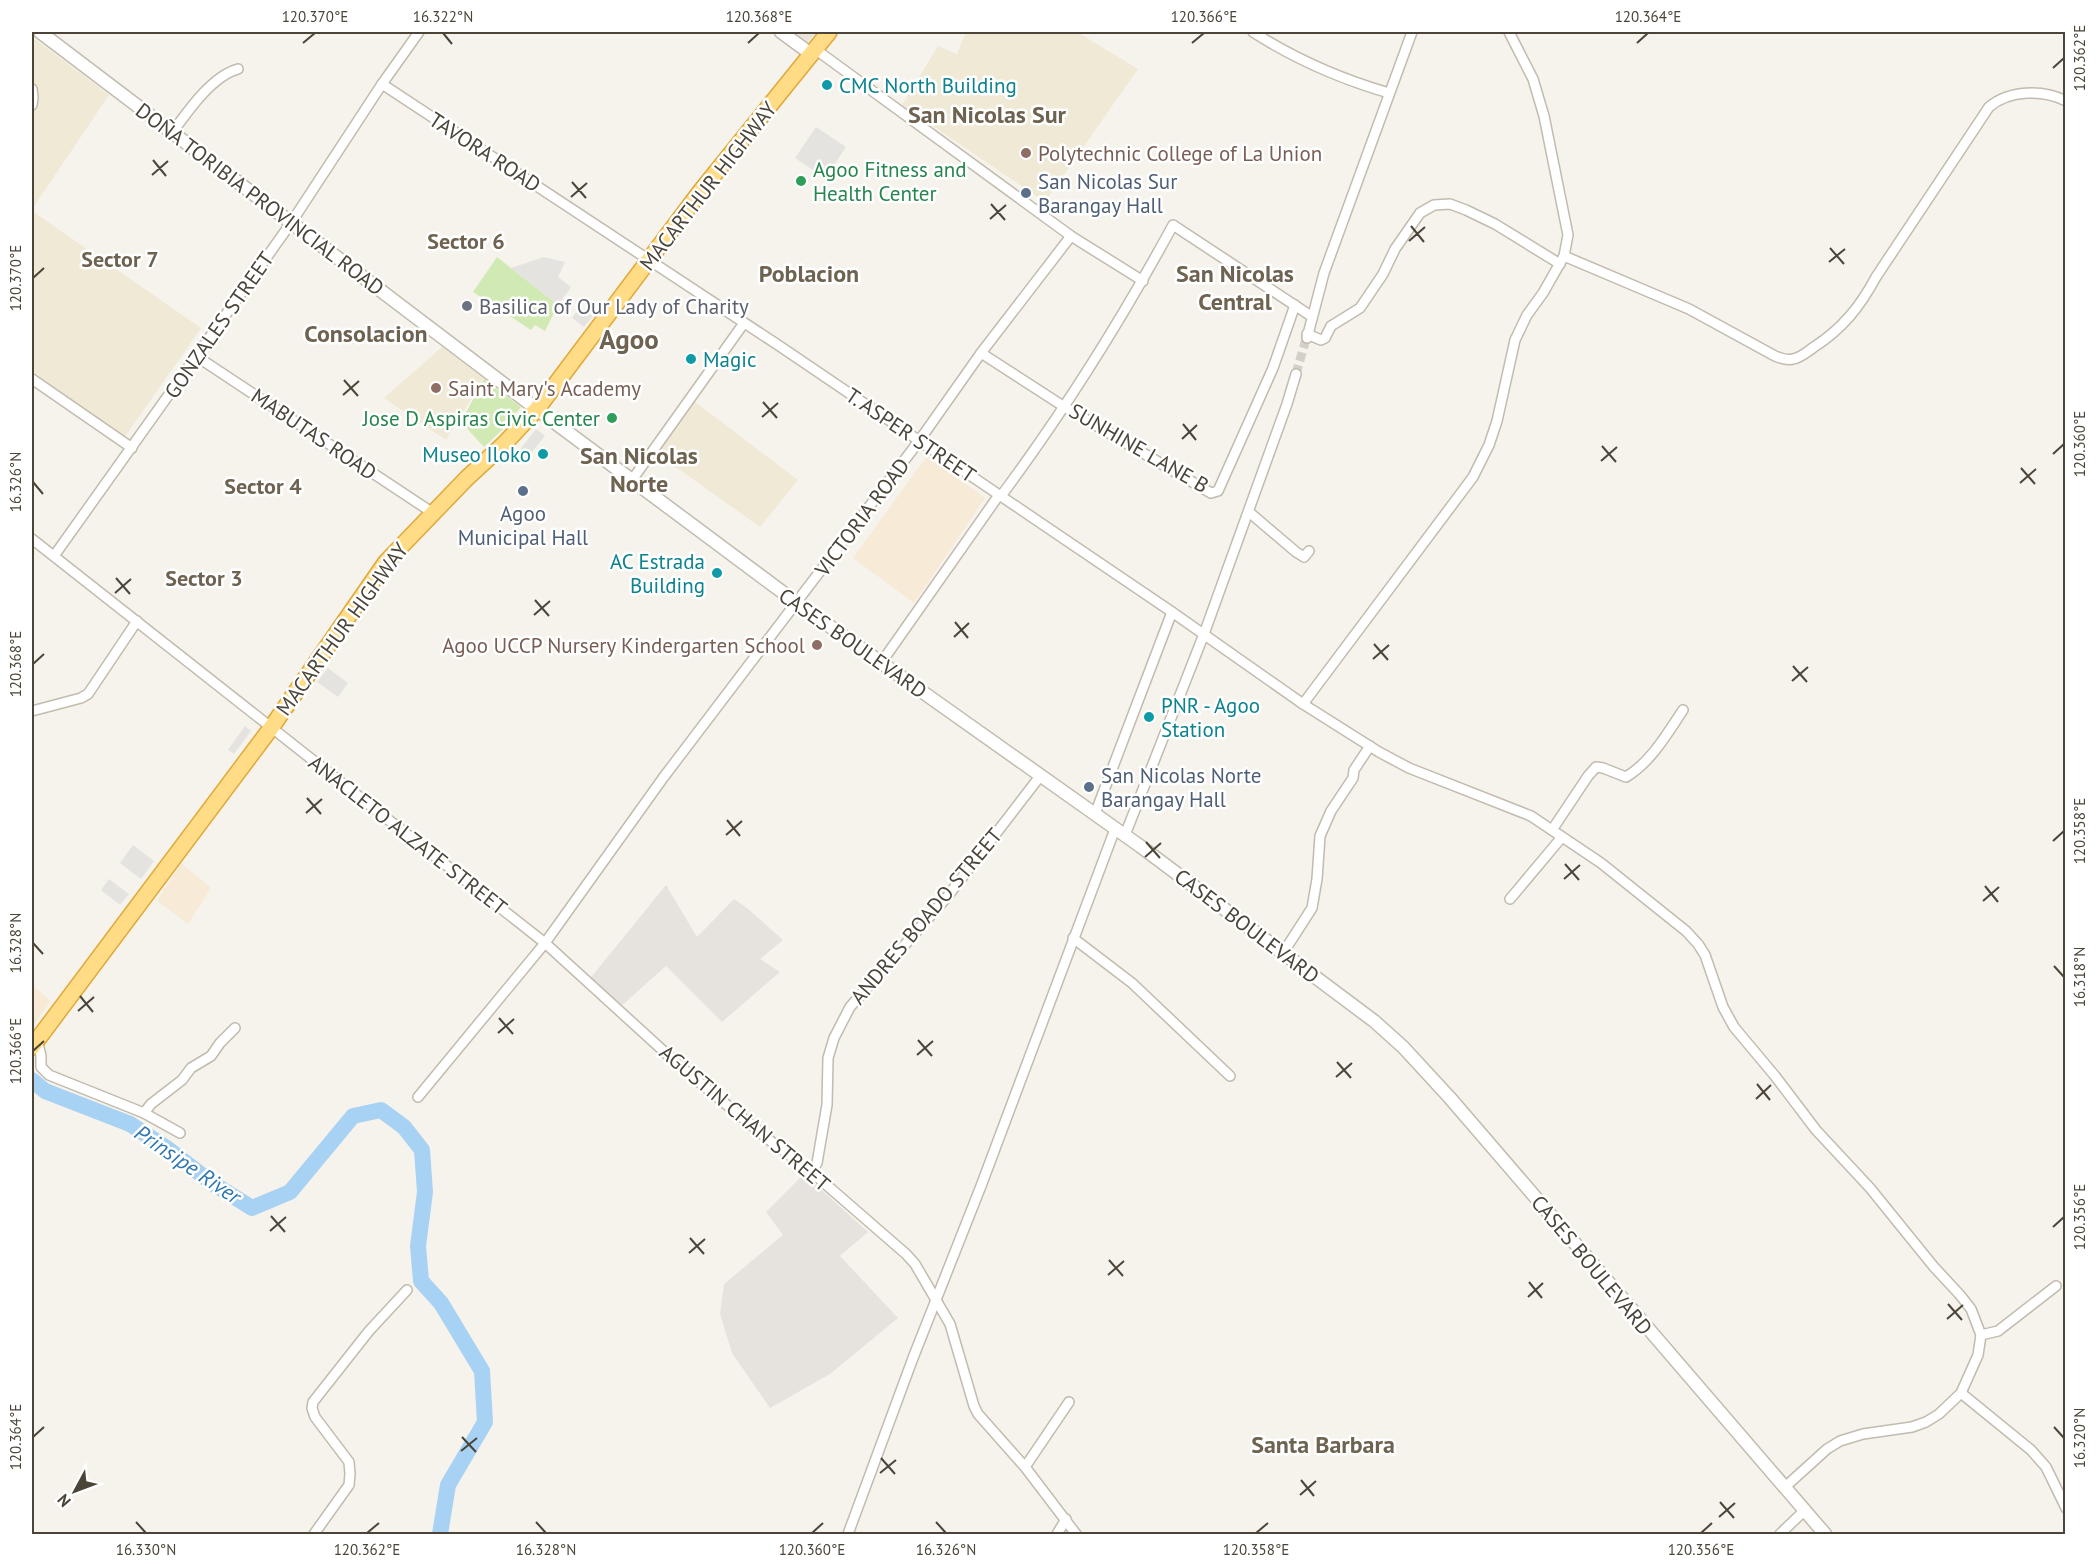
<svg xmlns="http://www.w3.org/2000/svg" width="2097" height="1566" font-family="'PT Sans',sans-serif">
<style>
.residential{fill:#eae5da}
.commercial{fill:#f7ebd7}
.industrial{fill:#e6e2dd}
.education{fill:#efe9d6}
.green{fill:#d1eab4}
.parking{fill:#e5e3e0}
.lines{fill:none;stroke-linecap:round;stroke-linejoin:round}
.river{stroke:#a8d2f3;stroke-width:16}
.minor-tunnel{stroke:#d4d0c8;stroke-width:9;stroke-dasharray:9 4.5;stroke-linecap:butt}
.minor-casing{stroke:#c2bbae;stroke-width:12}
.tertiary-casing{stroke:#c2bbae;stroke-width:15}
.trunk-casing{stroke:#e1a83a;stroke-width:18}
.minor{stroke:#fff;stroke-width:9}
.tertiary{stroke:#fff;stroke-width:12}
.trunk{stroke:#ffdc85;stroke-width:15}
.ticks{fill:none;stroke:#4b4439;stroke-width:2}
.culture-dot{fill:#0f9aa8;stroke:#fff;stroke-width:2}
.education-dot{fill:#8d6e63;stroke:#fff;stroke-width:2}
.leisure-dot{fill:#2e9e5b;stroke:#fff;stroke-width:2}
.service-dot{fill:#5c6f8a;stroke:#fff;stroke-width:2}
.worship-dot{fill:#6b7280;stroke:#fff;stroke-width:2}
.labels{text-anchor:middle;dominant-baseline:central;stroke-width:5;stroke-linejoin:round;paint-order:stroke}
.culture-label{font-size:21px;fill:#0d838f;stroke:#fff;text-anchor:start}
.street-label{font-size:21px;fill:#4b4439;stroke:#fff}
.education-label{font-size:21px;fill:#785e54;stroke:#fff;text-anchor:start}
.leisure-label{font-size:21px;fill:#27864d;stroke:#fff;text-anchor:start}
.service-label{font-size:21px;fill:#4e5e75;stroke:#fff;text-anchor:start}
.worship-label{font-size:21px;fill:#5b616d;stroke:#fff;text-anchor:start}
.neighbourhood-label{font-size:22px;font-weight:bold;fill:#6e6350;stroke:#fff}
.water-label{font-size:22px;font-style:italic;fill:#2d76b2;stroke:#fff}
.quarter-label{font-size:24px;font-weight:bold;fill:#6e6350;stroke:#fff}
.district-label{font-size:27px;font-weight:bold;fill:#6e6350;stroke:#fff}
.neatline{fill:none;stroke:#4b4439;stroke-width:2}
.ticks-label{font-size:15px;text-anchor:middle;fill:#4b4439}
</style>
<rect width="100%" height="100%" fill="#f6f3ec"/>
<!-- residential -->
<path class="residential" d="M786,32h30l-11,14z"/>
<!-- commercial -->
<g class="commercial">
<path d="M927,456l58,42 -71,105 -61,-45z"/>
<path d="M181,863l30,25 -23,36 -31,-23z"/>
<path d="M32,985l19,16 -19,27z"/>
</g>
<!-- industrial -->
<g class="industrial">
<path d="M666,885l31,52 37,-38 13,9 36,32 -23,19 20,13 -58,50 -56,-56 -46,41 -32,-26z"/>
<path d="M804,1174l64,58 -28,24 58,62 -68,56 -60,34 -38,-55 -12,-39 4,-30 59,-49 -17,-23z"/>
</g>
<!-- education -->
<g class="education">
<path d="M966,32h111l61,37 -93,133 -143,-97 36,-59 19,8z"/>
<path d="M32,37l77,58 -77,114z"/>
<path d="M32,211l169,117 -77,110 -92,-67z"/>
<path d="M442,347l42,31 -38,62 -62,-42z"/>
<path d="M694,401l104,79 -38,47 -104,-74z"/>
</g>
<!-- green -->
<g class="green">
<path d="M497,257l61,48 -13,26 -10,-6 -4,5 -58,-38z"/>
<path d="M484,379l37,28 -19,23 -18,17 -23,-25z"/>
</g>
<!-- parking -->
<g class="parking">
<path d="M816,127l30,20 -21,31 -30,-20z"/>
<path d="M544,257l21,5 -7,15 13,10 -13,18 -47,-37z"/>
<path d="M580,307l13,9 -9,11 -12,-9z"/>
<path d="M536,429l9,7 -19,23 -8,-7z"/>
<path d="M328,668l20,15 -10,14 -21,-15z"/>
<path d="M245,726l6,5 -17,23 -6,-4z"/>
<path d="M133,845l21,16 -13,18 -21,-16z"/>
<path d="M109,879l20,15 -9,11 -19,-15z"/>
</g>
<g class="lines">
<!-- river -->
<path class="river" d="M32,1080l13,11 85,33 38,25 44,34 40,25 38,-16 63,-76 28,-6 23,17 18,23 3,42 -7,54 3,35 20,22 41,68 3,51 -37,63 -8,49"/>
<!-- minor-tunnel -->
<path class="minor-tunnel" d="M1296,374l10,-35"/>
<!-- minor casing -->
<g class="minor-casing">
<g id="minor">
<path d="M1253,32c42,27 88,47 136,61"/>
<path d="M815,49l256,187 72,45"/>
<path d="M382,84l399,263 391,265 131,92 76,48 30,16 122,48 70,47 85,68 12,13 7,11 18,52 11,20 41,49 41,54 54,58 64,79 26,28 11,14 10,26 -3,20 -17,38 -22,21 -13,8 -14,5 -49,7 -23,7 -13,8 -42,38"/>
<path d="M32,89l1,8 -1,8"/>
<path d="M172,133c16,-22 40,-57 66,-64"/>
<path d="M1564,256l125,53 86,47c5,2 12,5 18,3 7,-1 14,-7 21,-12 28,-18 46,-40 62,-70l113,-170c20,-17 54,-18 77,-6"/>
<path d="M1307,334l14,6 4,-2 6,-12 29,-18 23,-34 12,-25 25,-36 14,-8 16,-1 16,6 29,14 65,40"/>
<path d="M1307,338l17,-65 88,-241"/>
<path d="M981,353l82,53 148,87 7,-2 55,-123 22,-63"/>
<path d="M196,356l237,157"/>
<path d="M32,379l100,69"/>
<path d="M632,480l112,-157"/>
<path d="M1001,496c64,-86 121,-177 172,-271l138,91"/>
<path d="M1249,512l47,40 8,5 5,-6"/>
<path d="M32,539l513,404 136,124 92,76 34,25 99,86 9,10 35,60 24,82 4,8 47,53 51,67"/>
<path d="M54,556l237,-333 91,-139 37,-52"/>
<path d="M881,663l118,-168"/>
<path d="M1303,704l170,-227 16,-32 8,-24 18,-81 12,-25 16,-22 21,-37 4,-21 -24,-119 -11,-37 -24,-47"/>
<path d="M32,711l49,-13 7,-4 49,-73"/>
<path d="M1095,814l77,-202"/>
<path d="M1552,830l36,-54 8,-9 7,1 23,9c25,-15 41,-43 57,-67"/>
<path d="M1125,835l79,-201 83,-230 9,-30"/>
<path d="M1510,899l52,-62"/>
<path d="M1073,938l59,45 98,93"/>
<path d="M1283,953l29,-45 5,-29 3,-43 11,-25 22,-33 1,-8 16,-24"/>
<path d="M37,1039l4,17v11l8,8 95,38 36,20"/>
<path d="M418,1097l127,-154 118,-165 256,-337 62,-88 90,-117"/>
<path d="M144,1113l7,-9 31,-24 9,-12 20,-12 9,-13 15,-15"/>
<path d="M811,1172l6,-9 10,-58 1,-47 6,-20 16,-31 97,-110 94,-122"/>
<path d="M1981,1335l17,-4 58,-45"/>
<path d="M1961,1393l70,57 15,17 20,41"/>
<path d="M1025,1467l44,-65"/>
<path d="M314,1534l35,-49 1,-11 -1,-12 -34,-45 -3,-9 1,-6 56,-71 38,-41"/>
<path d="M848,1534l65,-176 68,-172 134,-357"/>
<path d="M1057,1534l9,-15"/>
<path d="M1780,1534l25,-24"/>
</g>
</g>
<!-- tertiary casing -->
<g class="tertiary-casing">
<g id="tertiary">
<path d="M40,32l506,384 251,187 343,243 234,175 29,26 47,51 375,436"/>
<path d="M781,32l30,22"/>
</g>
</g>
<!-- trunk casing -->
<g class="trunk-casing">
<path id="trunk" d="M32,1047l239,-319 115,-166 81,-84 37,-34 33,-35 163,-217 129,-160"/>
</g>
<!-- minor -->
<use href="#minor" class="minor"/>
<!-- tertiary -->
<use href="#tertiary" class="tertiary"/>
<!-- trunk -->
<use href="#trunk" class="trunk"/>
</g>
<!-- ticks -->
<path class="ticks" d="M443,33l9,11M303,43l12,-10M748,43l11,-10M1192,43l12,-10M1637,43l11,-10M2053,68l11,-10M153,160l13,16M152,175l16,-14M572,182l14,16M571,197l16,-14M991,204l14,16M990,219l16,-14M1411,226l13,16M1409,241l16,-14M1830,248l14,16M1829,262l16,-13M33,278l11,-10M344,380l14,16M343,395l16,-14M763,402l14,16M762,417l16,-14M1183,424l13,16M1182,439l15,-14M1602,446l14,16M2053,454l11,-10M1601,461l16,-14M2021,468l14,16M33,482l10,12M2020,483l16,-14M116,578l14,16M115,593l16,-14M535,600l14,16M534,615l16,-14M955,622l13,16M954,637l15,-14M1374,644l14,16M1373,659l16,-14M33,664l11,-10M1793,666l14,16M1792,681l16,-14M307,798l14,16M306,813l16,-14M727,820l13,16M726,835l16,-14M2053,841l11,-10M1146,842l14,16M1145,857l16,-14M1565,864l14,16M1564,879l16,-14M1985,886l13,16M1983,901l16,-14M33,943l10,11M2054,966l10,11M80,996l13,16M78,1011l16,-14M499,1018l14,16M498,1033l16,-14M918,1040l14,16M33,1051l11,-10M917,1055l16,-14M1337,1062l14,16M1336,1077l16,-14M1757,1084l13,16M1756,1099l15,-14M271,1216l14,16M2053,1227l11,-10M270,1231l16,-14M690,1238l14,16M689,1253l16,-14M1109,1260l14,16M1108,1275l16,-14M1529,1282l13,16M1528,1297l15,-14M1948,1304l14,16M1947,1319l16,-14M2054,1427l10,11M33,1437l11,-10M462,1437l14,15M461,1451l16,-13M881,1458l14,16M880,1473l16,-13M1301,1480l13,16M1300,1495l16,-14M1720,1502l14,16M1719,1517l16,-14M136,1522l10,11M536,1522l10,11M936,1522l10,11M367,1533l12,-10M812,1533l11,-10M1256,1533l12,-10M1701,1533l11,-10"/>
<!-- markers -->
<g class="culture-dot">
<circle cx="827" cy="85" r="6"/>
<circle cx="691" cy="359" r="6"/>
<circle cx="543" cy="454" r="6"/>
<circle cx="717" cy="573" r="6"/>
<circle cx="1149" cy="717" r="6"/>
</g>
<g class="education-dot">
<circle cx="1026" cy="153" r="6"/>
<circle cx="436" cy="388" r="6"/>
<circle cx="817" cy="645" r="6"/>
</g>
<g class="leisure-dot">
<circle cx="801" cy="181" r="6"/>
<circle cx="612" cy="418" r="6"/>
</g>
<g class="service-dot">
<circle cx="1026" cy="193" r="6"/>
<circle cx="523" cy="491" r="6"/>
<circle cx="1089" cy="787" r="6"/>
</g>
<circle class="worship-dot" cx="467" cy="306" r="6"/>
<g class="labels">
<!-- culture labels -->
<g class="culture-label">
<text x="839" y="85">CMC North Building</text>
<text x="703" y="359">Magic</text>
<text x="531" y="454" text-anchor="end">Museo Iloko</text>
<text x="705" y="561" text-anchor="end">AC Estrada<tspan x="705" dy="24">Building</tspan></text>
<text x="1161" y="705">PNR - Agoo<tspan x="1161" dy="24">Station</tspan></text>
</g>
<!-- street labels -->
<g class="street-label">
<text transform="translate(485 152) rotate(33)">TAVORA ROAD</text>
<text transform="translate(708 186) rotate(-52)">MACARTHUR HIGHWAY</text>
<text transform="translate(260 199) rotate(37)">DOÑA TORIBIA PROVINCIAL ROAD</text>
<text transform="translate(219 325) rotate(-55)">GONZALES STREET</text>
<text transform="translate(314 434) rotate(34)">MABUTAS ROAD</text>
<text transform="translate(911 435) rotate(34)">T. ASPER STREET</text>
<text transform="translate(1139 448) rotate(30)">SUNHINE LANE B</text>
<text transform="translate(862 517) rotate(-53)">VICTORIA ROAD</text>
<text transform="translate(342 629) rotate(-54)">MACARTHUR HIGHWAY</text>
<text transform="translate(853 643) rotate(35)">CASES BOULEVARD</text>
<text transform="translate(408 835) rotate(38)">ANACLETO ALZATE STREET</text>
<text transform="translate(926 916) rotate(-50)">ANDRES BOADO STREET</text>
<text transform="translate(1247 926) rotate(37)">CASES BOULEVARD</text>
<text transform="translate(745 1118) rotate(40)">AGUSTIN CHAN STREET</text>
<text transform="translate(1592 1265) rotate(50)">CASES BOULEVARD</text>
</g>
<!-- education labels -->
<g class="education-label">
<text x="1038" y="153">Polytechnic College of La Union</text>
<text x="448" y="388">Saint Mary's Academy</text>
<text x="805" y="645" text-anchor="end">Agoo UCCP Nursery Kindergarten School</text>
</g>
<!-- leisure labels -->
<g class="leisure-label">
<text x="813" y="169">Agoo Fitness and<tspan x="813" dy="24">Health Center</tspan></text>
<text x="600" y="418" text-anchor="end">Jose D Aspiras Civic Center</text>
</g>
<!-- service labels -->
<g class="service-label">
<text x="1038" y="181">San Nicolas Sur<tspan x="1038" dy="24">Barangay Hall</tspan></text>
<text x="523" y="513" text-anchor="middle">Agoo<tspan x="523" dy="24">Municipal Hall</tspan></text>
<text x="1101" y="775">San Nicolas Norte<tspan x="1101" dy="24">Barangay Hall</tspan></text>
</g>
<!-- worship labels -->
<g class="worship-label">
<text x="479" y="306">Basilica of Our Lady of Charity</text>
</g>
<!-- neighbourhood labels -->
<g class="neighbourhood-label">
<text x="466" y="241">Sector 6</text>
<text x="120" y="259">Sector 7</text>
<text x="263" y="486">Sector 4</text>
<text x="204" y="578">Sector 3</text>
</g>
<!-- water labels -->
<g class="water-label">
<text transform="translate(188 1164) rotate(34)">Prinsipe River</text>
</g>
<!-- quarter labels -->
<g class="quarter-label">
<text x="987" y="114">San Nicolas Sur</text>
<text x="809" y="273">Poblacion</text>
<text x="1235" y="273">San Nicolas<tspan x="1235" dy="28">Central</tspan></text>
<text x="366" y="333">Consolacion</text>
<text x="639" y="455">San Nicolas<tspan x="639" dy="28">Norte</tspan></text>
<text x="1323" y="1444">Santa Barbara</text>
</g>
<!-- district labels -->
<g class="district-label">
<text x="629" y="339">Agoo</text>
</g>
</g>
<!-- border -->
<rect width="2097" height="1566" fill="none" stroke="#ffffff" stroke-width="66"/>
<!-- north arrow -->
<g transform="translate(75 1491) rotate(229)" stroke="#ffffff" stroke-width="4.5" paint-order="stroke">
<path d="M0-4.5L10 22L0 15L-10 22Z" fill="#4b4439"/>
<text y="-9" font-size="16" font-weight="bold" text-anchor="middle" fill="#4b4439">N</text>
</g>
<rect x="33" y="33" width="2031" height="1500" class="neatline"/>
<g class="ticks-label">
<text x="315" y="22">120.370°E</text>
<text x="443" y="22">16.322°N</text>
<text x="759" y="22">120.368°E</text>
<text x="1204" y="22">120.366°E</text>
<text x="1648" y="22">120.364°E</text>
<text transform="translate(2080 58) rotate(-90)" y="5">120.362°E</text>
<text transform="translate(16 278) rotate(-90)" y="5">120.370°E</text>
<text transform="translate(2080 444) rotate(-90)" y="5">120.360°E</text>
<text transform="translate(16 482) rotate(-90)" y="5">16.326°N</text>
<text transform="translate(16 664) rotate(-90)" y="5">120.368°E</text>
<text transform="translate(2080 831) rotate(-90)" y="5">120.358°E</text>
<text transform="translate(16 943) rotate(-90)" y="5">16.328°N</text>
<text transform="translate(2080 977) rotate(-90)" y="5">16.318°N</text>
<text transform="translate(16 1051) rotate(-90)" y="5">120.366°E</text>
<text transform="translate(2080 1217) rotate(-90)" y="5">120.356°E</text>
<text transform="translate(16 1437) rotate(-90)" y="5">120.364°E</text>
<text transform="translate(2080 1438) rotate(-90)" y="5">16.320°N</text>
<text x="146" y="1555">16.330°N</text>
<text x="367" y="1555">120.362°E</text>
<text x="546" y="1555">16.328°N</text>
<text x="812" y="1555">120.360°E</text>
<text x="946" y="1555">16.326°N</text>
<text x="1256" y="1555">120.358°E</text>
<text x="1701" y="1555">120.356°E</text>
</g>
</svg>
